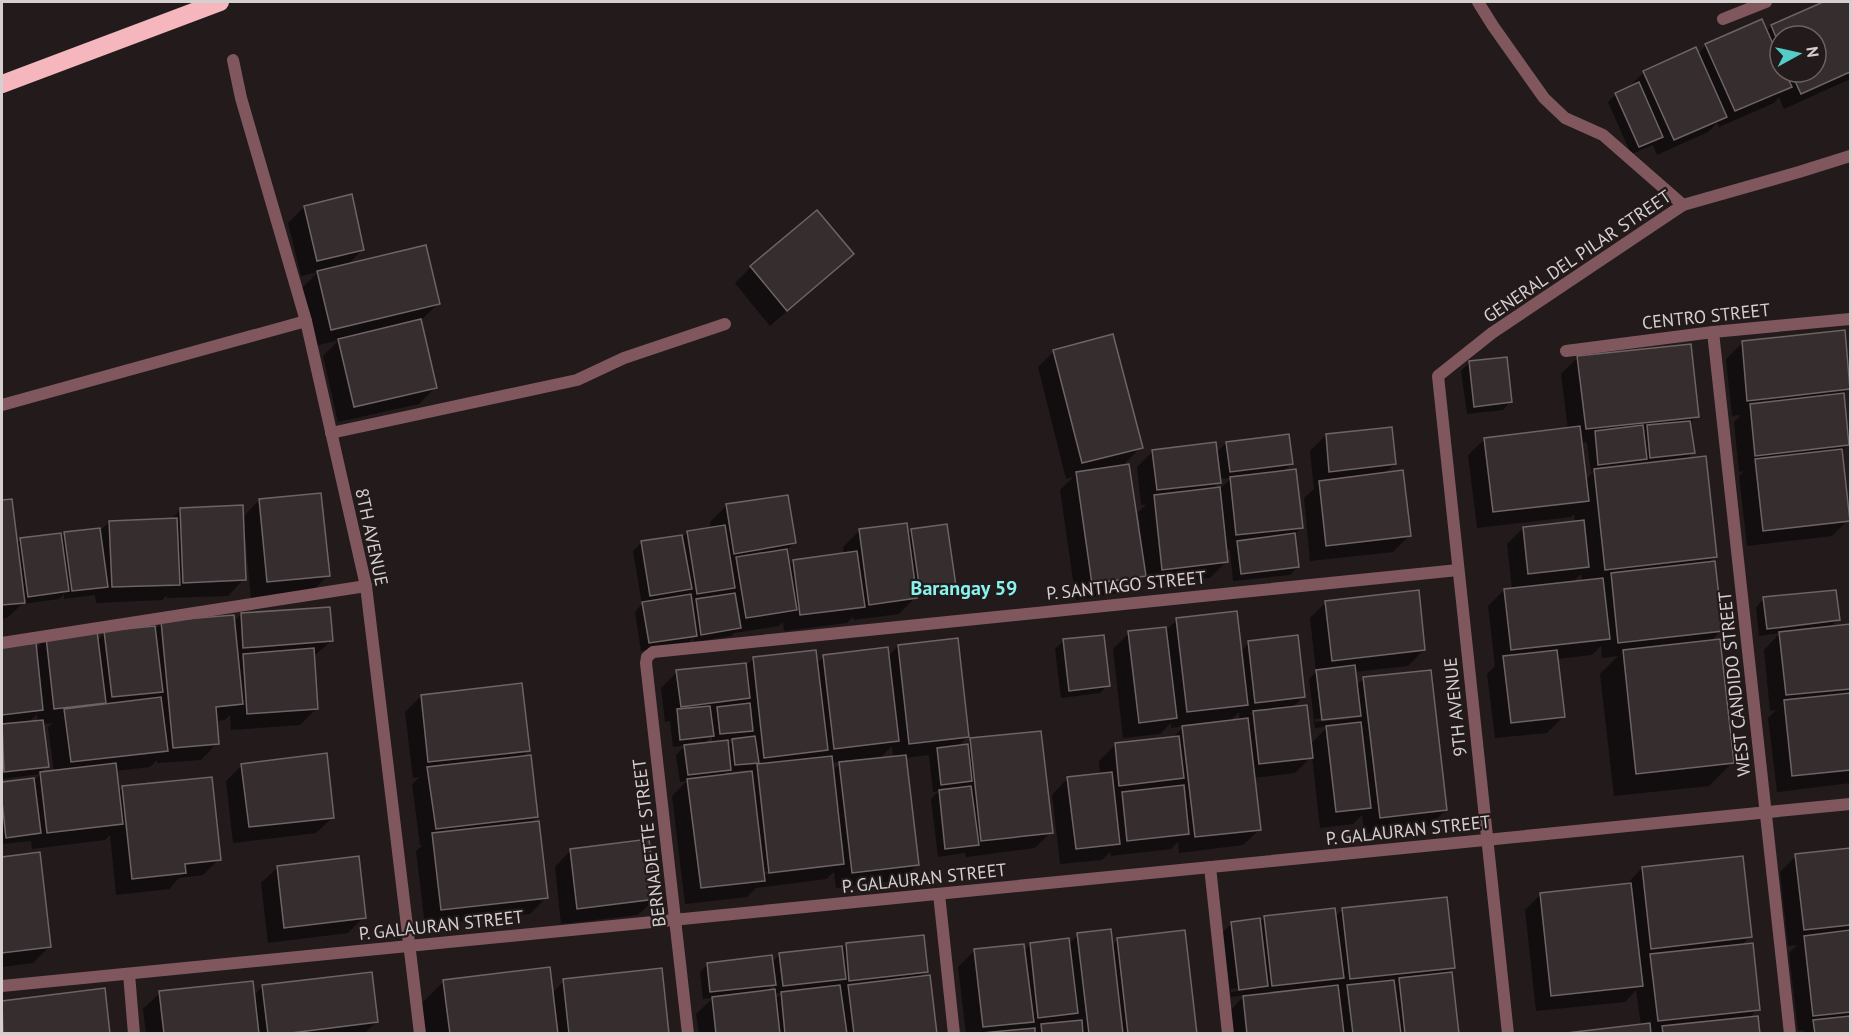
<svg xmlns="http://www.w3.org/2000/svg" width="1852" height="1035" font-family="'PT Sans',sans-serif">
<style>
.shadow{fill:#0007;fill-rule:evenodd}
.building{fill:#362d2e;stroke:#6f6465;stroke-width:1.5}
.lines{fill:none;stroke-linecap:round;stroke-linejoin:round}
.minor{stroke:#80575c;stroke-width:12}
.motorway{stroke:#f5b6be;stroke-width:18}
.labels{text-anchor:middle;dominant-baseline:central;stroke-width:4.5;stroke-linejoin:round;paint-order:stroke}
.street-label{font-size:18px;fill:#d5cfd0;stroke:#221a1b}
.neighbourhood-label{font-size:20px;font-weight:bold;fill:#88f3ed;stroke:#221a1b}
</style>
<rect width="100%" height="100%" fill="#221a1b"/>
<!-- shadow -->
<g class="shadow">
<path d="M1827,2h23v77l-66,30 -5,-12 -5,6 -55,24 -2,-4 -9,9 -51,23 -4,-10 -22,9 -23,-52 8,-8 12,-6 16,-16 54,-18 8,-9 60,-13 5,-6zM1780,36h36v36h-36z"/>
<path d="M304,207l59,42 -17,17 92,38 -18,17 16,66 -17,17 -81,18 -15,-66 16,-16 -24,6 -13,-58 16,-16 -17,4 -13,-53z"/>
<path d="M817,212l35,42 -82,72 -35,-43 16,-16z"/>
<path d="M1844,332l6,56 -8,8 6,49 -7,7 7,68 -16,16 -85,10 -8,-70 5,-5 -5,1 -5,-50 7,-7 -9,1 -6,-57 16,-16z"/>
<path d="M1054,351l87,96 -19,19 15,60h3l-2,-14 8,-7h-5l-4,-38 16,-16 63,2 10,-10 65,21 -8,8 19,55 -8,8 4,32 -8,8 -57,6 -3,-31h-5l2,11 -17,17 -64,7 -1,-10 -16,16 -53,9 -16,-110 13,-13 -7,2 -28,-112zM1231,478l-10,10 -8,1 6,-7v-3z"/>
<path d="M1578,357l120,59 -9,8 4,29 -7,7 29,97 -7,6 13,67 -11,12 22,121 -23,23 -95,10 -14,-122 18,-18 -16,2 -1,-12 -9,9 -35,4 7,57 -17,17 -52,5 -8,-64 8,-8 -7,-60 16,-16 8,-1 -5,-45 16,-16 52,-6 -1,-8 -3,3 -94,11 -9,-73 17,-16 83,-10 -7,-55zM1587,442l4,30 3,-1 -9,10 -4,-38zM1581,574l1,8 -10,1z"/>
<path d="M1469,363l42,38 -8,9 -36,4 -6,-43z"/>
<path d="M1326,435l69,29 -11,10 25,62 -16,16 -83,9 -6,-63 10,-9 -4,-38z"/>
<path d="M259,500l69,75 -16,17 -61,6 -6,-63 -2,1 1,43 -16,17 -61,2v-3l-5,5 -66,3 -1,-8 -31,4v-5l-5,5 -37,5 -15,14 -5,1v-117l9,-1 5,43 5,-5 39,-1 5,-4 34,-2 10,-10 61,-2 11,-11 61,9z"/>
<path d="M726,506l68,37 -8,8 3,15 4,-5 51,-7 -1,-7 16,-16 48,4 5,-5 42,55 -8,8 -30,4 -17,17 -46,6v-3l-6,6 -63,8 -1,-9 -4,4 -45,7 -3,3 -37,6 -1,-4 -5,5 -47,8 -6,-39 7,-8 -9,-53 8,-8 40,-5 6,-5 24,-4 -1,-7z"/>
<path d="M1764,599l74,20 -8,9 20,-2v157l-73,9 -9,-74 8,-8 -6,1 -6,-61 16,-17 -21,3 -3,-29z"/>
<path d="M1326,602l98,48 -16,16 -54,6 2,14 8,-8 82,132 -17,16 -65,8 -2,-19 -9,9 -33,4 -8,-72 -17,17 -42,5 7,51 -17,16 -64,8 -1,-11 -7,7 -60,7 -1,-4 -8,8 -42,4 -8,-69 16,-17 32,-3 -1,-14 16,-16 57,-7 12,-12 -13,2v-5l-11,11 -37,4 -10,-89 16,-16 36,-2 12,-11 63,32 9,-9 54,54 -12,12 19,36 18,-19 -13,2 -6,-49 7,-7 -6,-54zM1239,712v9l-10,1zM1350,716v3l-35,3v-3z"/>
<path d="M241,614l91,26 -19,17 4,51 -17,17 -69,5 -1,-15 -5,5 -9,1 1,22 -16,17 -44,3v-3l-7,7 -35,4 3,21 5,-5 96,72 -16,16 -24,3 -10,11 -53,6 -6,-60 -5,5 -73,9 -1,-8 -29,3v-60l33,-4 5,-6 -38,5v-131l33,2 11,-12 51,3 8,-8 49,-2 8,-8h71zM37,714l1,8 -10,1zM53,723l-5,4 6,45 -14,1 7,-7 -5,-42z"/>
<path d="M1064,640l44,45 -8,8 -39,5 -6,-49z"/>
<path d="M898,646l70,90 -11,11 8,-1 6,-6 80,92 -16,16 -69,9 -1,-4 -27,4 -7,-58 8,-8 -6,1 -4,-37 -24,3 13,106 -17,16 -65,8 -2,-16 -8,7 -70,9 -9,9 -62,7 -13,-108 15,-15 -7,1 -4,-27 10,-10 -13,2 -3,-26 -5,1 -4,-34 16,-16 68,-5 8,-8 63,5 8,-8 63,1zM712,736v7l-9,2zM734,739l-7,7 -1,-6zM892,746l1,12 -14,1zM842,762l-10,9 -1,-8zM748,770v3l-25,3 4,-4zM827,864v3l-65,8v-3z"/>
<path d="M421,696l108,54 -8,8 16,59 -7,7 16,74 -16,16 -105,12 -9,-75 7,-6h-3l-8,-61 8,-7 -7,1 -8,-66z"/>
<path d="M242,765l91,52 -17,16 -83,10 -7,-62z"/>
<path d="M571,850l84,49 -17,16 -77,9 -6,-57z"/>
<path d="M1850,850v184h-48l3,-4 -7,1 -9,-78 8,-8 -9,1 -8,-74 16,-16z"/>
<path d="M38,854l11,93 -16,16 -31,4v-109z"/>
<path d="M278,867l86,50 -16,16 -80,10 -7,-60z"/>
<path d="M1642,868l108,68 -9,10 17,63 -9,9 10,16h-187l69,-8 -5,-36 -11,12 -89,9 -11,-101 16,-16 85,-9z"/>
<path d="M1342,910l112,57 -7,7 10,60h-228l-2,-20 18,-19 -14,2 -8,-65 8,-8 28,-1 5,-5 71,-1zM1255,986v3l-24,3v-3z"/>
<path d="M1078,935l33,11 6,-6 79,94h-230l-8,-67 16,-16h50l6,-7h39z"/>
<path d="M846,945l80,26 -6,7 16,56h-237l-3,-20 17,-16 -10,1 -3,-27 8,-8 64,-2 8,-8 61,-4zM774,984l1,7 -9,1zM782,993l-8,7v-6z"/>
<path d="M444,981l108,12 12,-12 104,53h-244l-3,-30z"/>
<path d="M263,986l113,36 -11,11 9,-1v2h-228l-3,-25 17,-16 93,3z"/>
<path d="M103,990l5,44h-106v-32z"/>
</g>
<!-- building -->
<g class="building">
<path d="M1823,2h27v70l-49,22 -10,-22h25v-36h-36v11l-9,-22z"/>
<path d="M1762,19l18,41v12h5l7,15 -57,24 -30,-67z"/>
<path d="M1696,47l31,70 -53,23 -31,-69z"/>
<path d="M1639,82l24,55 -24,10 -24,-54z"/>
<path d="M352,194l12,56 -47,11 -13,-55z"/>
<path d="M817,210l37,44 -67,57 -37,-45z"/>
<path d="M426,245l14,59 -109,26 -14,-59z"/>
<path d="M421,319l16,69 -83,19 -16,-68z"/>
<path d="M1845,330l5,59 -103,12 -5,-60z"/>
<path d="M1113,334l30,114 -61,15 -29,-113z"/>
<path d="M1691,344l8,73 -113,12 -9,-73z"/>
<path d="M1507,357l5,45 -38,5 -5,-46z"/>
<path d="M1844,393l5,52 -94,11 -5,-52z"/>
<path d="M1690,421l5,32 -45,5 -3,-33z"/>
<path d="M1643,425l4,34 -49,6 -3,-34z"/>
<path d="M1580,426l9,75 -96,11 -9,-74z"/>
<path d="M1392,427l4,37 -67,8 -3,-38z"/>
<path d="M1289,434l4,30 -63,8 -4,-30z"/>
<path d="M1216,442l5,41 -64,7 -5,-40z"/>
<path d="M1842,449l8,72 -87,10 -8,-72z"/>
<path d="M1706,456l11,101 -112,13 -11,-101z"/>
<path d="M1129,464l17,112 -54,8 -16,-112z"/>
<path d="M1296,469l7,59 -67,7 -6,-58z"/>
<path d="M1403,470l8,66 -85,10 -7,-65z"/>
<path d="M1220,487l8,75 -66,8 -8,-75z"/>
<path d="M321,493l9,83 -63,6 -8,-83z"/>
<path d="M788,495l8,48 -62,11 -8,-50z"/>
<path d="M12,499l13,104 -23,2v-105z"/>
<path d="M243,505l3,75 -63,3 -3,-75z"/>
<path d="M177,518l3,67 -68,2 -3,-66z"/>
<path d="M1584,520l5,47 -61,7 -5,-47z"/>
<path d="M907,523l10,75 -48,7 -10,-76z"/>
<path d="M947,524l9,62 -36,5 -9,-62z"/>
<path d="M725,525l10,63 -38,6 -10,-63z"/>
<path d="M100,528l8,59 -36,4 -8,-59z"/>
<path d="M61,533l8,58 -41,6 -8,-59z"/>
<path d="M1295,533l4,34 -58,7 -4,-33z"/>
<path d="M682,535l10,54 -42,7 -9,-55z"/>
<path d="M787,549l10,61 -51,8 -10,-61z"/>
<path d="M857,551l8,56 -65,8 -7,-55z"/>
<path d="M1715,561l8,70 -105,12 -7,-70z"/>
<path d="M1603,578l7,61 -99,11 -7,-61z"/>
<path d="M1419,590l6,60 -93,11 -7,-60z"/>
<path d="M1836,590l4,30 -73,9 -4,-32z"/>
<path d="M735,593l6,35 -40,7 -5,-36z"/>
<path d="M691,594l6,42 -48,7 -7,-41z"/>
<path d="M330,607l3,34 -90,7 -2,-35z"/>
<path d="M1237,611l11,94 -61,7 -11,-94z"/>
<path d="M234,615l9,89 -27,3 3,37 -46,4 -12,-127z"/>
<path d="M1850,624v65l-64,6 -7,-63z"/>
<path d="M155,626l8,66 -51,5 -8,-66z"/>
<path d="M1166,627l11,91 -38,5 -11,-92z"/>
<path d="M97,631l9,72 -52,6 -8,-72z"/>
<path d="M1104,635l6,51 -41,5 -6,-52z"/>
<path d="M1298,635l7,62 -50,6 -7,-62z"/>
<path d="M958,638l11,99 -60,7 -11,-99z"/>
<path d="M1720,639l14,124 -98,11 -13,-124z"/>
<path d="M36,643l7,67 -41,5v-68z"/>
<path d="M888,647l11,94 -65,8 -11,-94z"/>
<path d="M314,648l4,61 -71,5 -4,-60z"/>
<path d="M816,650l12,100 -64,8 -11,-101z"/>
<path d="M1557,650l8,67 -54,6 -8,-67z"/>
<path d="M746,663l4,35 -69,9 -5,-37z"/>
<path d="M1355,665l6,51 -39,4 -6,-50z"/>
<path d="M1431,670l16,140 -67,8 -17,-141z"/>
<path d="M522,683l8,68 -102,11 -7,-67z"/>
<path d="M1850,693v77l-58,6 -8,-76z"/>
<path d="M161,697l7,54 -97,11 -7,-53z"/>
<path d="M750,703l3,28 -33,3 -3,-27z"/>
<path d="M1307,705l6,53 -54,6 -6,-53z"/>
<path d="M710,706l4,30 -34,4 -3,-31z"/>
<path d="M1248,718l13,112 -66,7 -13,-111z"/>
<path d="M43,720l6,47 -45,5 -2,-48z"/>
<path d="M1361,722l10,86 -35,4 -10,-86z"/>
<path d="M1041,731l12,102 -72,8 -11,-103z"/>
<path d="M755,736l4,27 -24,2 -3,-26z"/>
<path d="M1179,736l5,42 -65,8 -4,-43z"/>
<path d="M728,740l3,30 -43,5 -4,-30z"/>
<path d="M968,744l4,37 -31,4 -4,-37z"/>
<path d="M327,753l7,65 -85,9 -8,-63z"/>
<path d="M531,755l7,62 -102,12 -9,-62z"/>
<path d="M906,755l13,110 -67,8 -13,-111z"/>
<path d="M832,756l12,108 -75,9 -12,-109z"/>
<path d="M116,763l7,61 -76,9 -7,-61z"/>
<path d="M752,771l13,110 -64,7 -14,-109z"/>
<path d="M1112,772l8,72 -44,5 -9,-72z"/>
<path d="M212,777l9,83 -36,4 1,9 -54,6 -10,-93z"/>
<path d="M34,778l7,55 -35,5 -4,-37v-19z"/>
<path d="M1184,785l5,49 -62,7 -5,-49z"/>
<path d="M971,786l8,59 -34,4 -6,-59z"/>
<path d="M539,821l9,77 -107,12 -9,-77z"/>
<path d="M649,839l7,60 -79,10 -7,-60z"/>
<path d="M1850,848v77l-46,5 -9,-76z"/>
<path d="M40,852l11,95 -49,6v-96z"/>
<path d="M359,856l7,62 -82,10 -7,-62z"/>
<path d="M1743,856l9,81 -101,12 -9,-82z"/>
<path d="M1631,883l12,103 -92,10 -11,-103z"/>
<path d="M1447,897l8,71 -105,11 -8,-71z"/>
<path d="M1335,908l9,70 -72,8 -8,-70z"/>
<path d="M1260,918l8,68 -29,4 -8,-68z"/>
<path d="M1111,929l12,105h-34l-12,-101z"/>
<path d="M1185,930l12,104h-69l-11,-96z"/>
<path d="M1850,930v82l-37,4 -9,-80z"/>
<path d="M924,935l4,37 -79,9 -3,-38z"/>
<path d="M1069,938l9,75 -40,5 -8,-75z"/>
<path d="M1753,943l7,67 -102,11 -8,-67z"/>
<path d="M1024,944l10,78 -51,5 -9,-78z"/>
<path d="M842,946l4,33 -63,7 -4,-33z"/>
<path d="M772,955l4,30 -66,7 -3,-29z"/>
<path d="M550,967l8,67h-108l-7,-54z"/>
<path d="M662,968l7,66h-100l-6,-55z"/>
<path d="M372,972l6,50 -95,12h-15l-6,-49z"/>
<path d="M1452,972l7,62h-54l-6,-56z"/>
<path d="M930,975l7,59h-83l-6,-49z"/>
<path d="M1394,980l7,54h-48l-6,-49z"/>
<path d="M253,981l6,53h-95l-5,-43z"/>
<path d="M840,985l7,49h-62l-4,-42z"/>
<path d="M1338,985l6,49h-97l-4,-38z"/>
<path d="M105,988l5,46h-107l-1,-33z"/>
<path d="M775,989l5,45h-64l-4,-37z"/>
<path d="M1758,1016l2,18h-97l-1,-8z"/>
<path d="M1850,1016v18h-35l-2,-14z"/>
<path d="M1082,1020l1,14h-41l-1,-10z"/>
<path d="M1650,1023l1,11h-93z"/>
<path d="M1035,1028v6l-53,-1z"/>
</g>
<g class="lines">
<!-- minor -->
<g class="minor">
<path d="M1478,2l15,24 51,72 21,20 38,17 80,70"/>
<path d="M1723,19l43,-17"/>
<path d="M233,60l8,38 65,223 60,265 54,448"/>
<path d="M1713,332l77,702"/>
<path d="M1566,351l147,-19 137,-13"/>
<path d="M2,405l304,-84"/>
<path d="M331,433l246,-53 47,-22 101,-34"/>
<path d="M2,643l364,-57"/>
<path d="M1210,867l18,167"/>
<path d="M939,894l15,140"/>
<path d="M129,974l5,60"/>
<path d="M2,986l1848,-182"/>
<path d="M688,1034l-42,-371 1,-6 6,-5 805,-82"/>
<path d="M1508,1034l-70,-658 54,-43 191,-128 116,-33 51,-16"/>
</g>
<!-- motorway -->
<path class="motorway" d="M2,84l218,-82"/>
</g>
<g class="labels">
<!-- street labels -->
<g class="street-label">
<text transform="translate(1577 256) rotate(-34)">GENERAL DEL PILAR STREET</text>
<text transform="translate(1706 316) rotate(-6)">CENTRO STREET</text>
<text transform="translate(372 537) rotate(78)">8TH AVENUE</text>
<text transform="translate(1126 585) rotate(-6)">P. SANTIAGO STREET</text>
<text transform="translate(1734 684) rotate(-96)">WEST CANDIDO STREET</text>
<text transform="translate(1455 707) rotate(-96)">9TH AVENUE</text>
<text transform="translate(1408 830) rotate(-6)">P. GALAURAN STREET</text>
<text transform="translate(649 843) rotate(-97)">BERNADETTE STREET</text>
<text transform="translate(924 878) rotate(-6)">P. GALAURAN STREET</text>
<text transform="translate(441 925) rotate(-6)">P. GALAURAN STREET</text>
</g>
<!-- neighbourhood labels -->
<g class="neighbourhood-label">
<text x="964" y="588">Barangay 59</text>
</g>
</g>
<!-- border -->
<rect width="1852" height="1035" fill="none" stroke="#d5cfd0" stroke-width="6"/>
<!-- north arrow -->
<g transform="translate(1798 54) rotate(82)"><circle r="28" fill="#221a1b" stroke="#6a6263" stroke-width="1.5"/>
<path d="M0-4.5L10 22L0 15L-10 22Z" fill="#54cdc8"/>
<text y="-9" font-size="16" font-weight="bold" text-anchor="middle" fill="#d5cfd0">N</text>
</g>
</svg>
